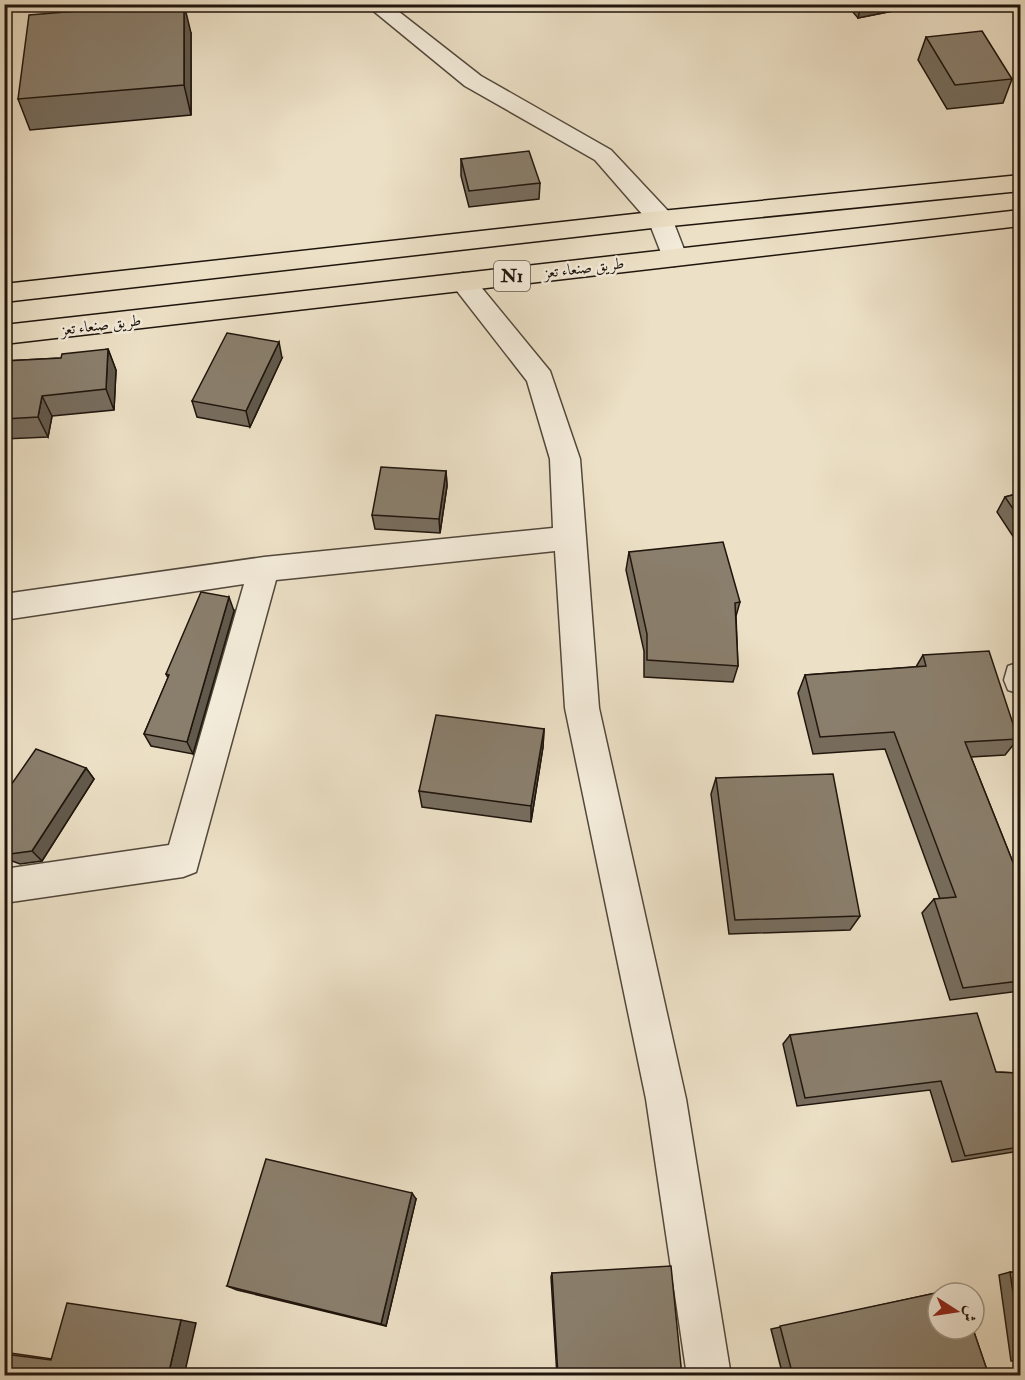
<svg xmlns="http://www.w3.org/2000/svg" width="1025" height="1380" font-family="'IM FELL Double Pica',Amiri,serif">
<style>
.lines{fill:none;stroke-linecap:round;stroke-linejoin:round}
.street-casing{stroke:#52483b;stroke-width:3}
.highway-casing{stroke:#1f150d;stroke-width:3}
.street{fill:#f3ebda;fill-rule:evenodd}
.highway{fill:#ece0c6;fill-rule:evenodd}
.wall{fill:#776d5e;stroke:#1f150d;stroke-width:1.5}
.shaded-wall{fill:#61594c;stroke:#1f150d;stroke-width:1.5}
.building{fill:#8a7f6d;stroke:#1f150d;stroke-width:1.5}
.labels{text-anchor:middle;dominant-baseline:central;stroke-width:5;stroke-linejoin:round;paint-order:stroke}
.far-street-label{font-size:16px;fill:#1f150d;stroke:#f3ebda}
.shield{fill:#f3ebda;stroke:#5f554a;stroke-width:1.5}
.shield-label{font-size:18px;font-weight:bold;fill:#1f150d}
</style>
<rect width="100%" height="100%" fill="#ece0c6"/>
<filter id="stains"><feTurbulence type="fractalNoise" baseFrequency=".00333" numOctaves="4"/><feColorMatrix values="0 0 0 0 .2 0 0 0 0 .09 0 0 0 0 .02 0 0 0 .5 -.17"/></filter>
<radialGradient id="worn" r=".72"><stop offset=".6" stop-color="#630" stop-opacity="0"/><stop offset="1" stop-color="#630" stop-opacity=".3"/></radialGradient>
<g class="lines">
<!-- street casing -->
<g class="street-casing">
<g id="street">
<path d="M365,4h24l92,72 130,74 59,63 17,44 -4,6 -9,3 -9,-3 -16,-41 -54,-62 -130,-74z"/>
<path d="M463,273l9,3 78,95 30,88 19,249 87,391 45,277h-44l-41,-277 -81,-391 -10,-157 -279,29 -80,292 -13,5 -179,26v-34l165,-24 75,-261 -240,36v-26l260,-37 289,-29 -3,-69 -23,-78 -77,-99 4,-6z"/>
<path d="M1020,662v32l-12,-4 -4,-10 4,-14z"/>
</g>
</g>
<!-- highway casing -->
<g class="highway-casing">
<g id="highway">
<path d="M1020,175v16l-359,36 -657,75v-18l657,-73z"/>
<path d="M1020,210v16l-1016,118v-19z"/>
</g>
</g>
<!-- street -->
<use href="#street" class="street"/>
<!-- highway -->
<use href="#highway" class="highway"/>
</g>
<!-- wall -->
<g class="wall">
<path d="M846,4h82l-70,14z"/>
<path d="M191,33v82l-161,15 -12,-31z"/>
<path d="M926,37l86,42 -9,24 -56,6 -29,-49z"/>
<path d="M461,159l79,24 -1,16 -70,8 -8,-31z"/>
<path d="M108,349l8,21 -2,40 -62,6 -4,21 -44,2v-78l57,-3z"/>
<path d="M282,358l-32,69 -53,-10 -5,-16z"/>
<path d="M446,471l1,15 -7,47 -65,-4 -3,-14z"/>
<path d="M1020,493v54l-23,-35 8,-15z"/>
<path d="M629,552l111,50 -4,14 2,50 -5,16 -89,-5v-26l-18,-81z"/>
<path d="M234,611l-41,143 -42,-8 -7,-12 24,-56 -2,-4z"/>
<path d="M923,655l95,84 -13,16 -34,2 49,123v111l-70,9 -28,-87 12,-14h6l-55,-150 -72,5 -15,-61 7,-18 111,-8z"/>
<path d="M544,729l-1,18 -12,75 -109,-15 -3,-16z"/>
<path d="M86,768l8,11 -52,82 -22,3 -16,-6v-63z"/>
<path d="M716,778l144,138 -10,14 -121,4 -18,-140z"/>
<path d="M790,1035l206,37 24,1v78l-68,11 -22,-72 -133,16 -14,-62z"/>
<path d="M416,1199l-30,127 -149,-36 -10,-4z"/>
<path d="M1010,1272l10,1v88h-9l-12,-86z"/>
<path d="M552,1273l130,103h-125l-6,-99z"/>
<path d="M959,1288l30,88h-206l-12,-47z"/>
<path d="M196,1323l-192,53v-24l48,7z"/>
</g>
<!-- shaded-wall -->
<g class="shaded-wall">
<path d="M184,4l7,29v82l-7,-30z"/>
<path d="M777,4h12l-13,3z"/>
<path d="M861,4h67l-70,14z"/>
<path d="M279,342l3,16 -32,69 -4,-16z"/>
<path d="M108,349l8,21 -2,40 -8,-21z"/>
<path d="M42,396l10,20 -4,21 -10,-20z"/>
<path d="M446,471l1,15 -7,47 -1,-14z"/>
<path d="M229,597l5,14 -41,143 -6,-12z"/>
<path d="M544,729l-1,18 -12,75v-16z"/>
<path d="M86,768l8,11 -52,82 -10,-10z"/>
<path d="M412,1193l4,6 -30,127 -5,-2z"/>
<path d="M181,1320l15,3 -12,53h-16z"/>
</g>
<!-- building -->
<g class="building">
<path d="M163,4h21v81l-166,14 11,-84z"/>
<path d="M982,31l30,48 -57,6 -29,-48z"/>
<path d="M529,151l11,32 -71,8 -8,-32z"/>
<path d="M227,333l52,9 -33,69 -54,-10z"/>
<path d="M108,349l-2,40 -64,7 -4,21 -34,2v-58l57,-3 1,-4z"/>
<path d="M381,467l65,4 -7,48 -67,-4z"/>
<path d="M1020,493v26l-15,-22z"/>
<path d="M723,542l17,60 -5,1 3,63 -91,-6v-26l-18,-82z"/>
<path d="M201,592l28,5 -42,145 -43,-8 25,-59 -3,-1z"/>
<path d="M989,651l29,88 -53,3 55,138v101l-57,7 -29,-89 22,-2 -62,-165 -74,5 -15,-62 121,-9 -3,-11z"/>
<path d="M436,715l108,14 -13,77 -112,-15z"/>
<path d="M36,749l50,19 -54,83 -22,3 -6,-2v-57z"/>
<path d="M833,774l27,142 -125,4 -19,-142z"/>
<path d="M977,1013l19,59 24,1v74l-55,9 -24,-75 -136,17 -15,-63z"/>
<path d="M266,1159l146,34 -31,131 -154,-38z"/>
<path d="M671,1266l11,110h-124l-6,-103z"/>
<path d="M1010,1272l10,1v67z"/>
<path d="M959,1288l2,5h-23v36h35l16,47h-196l-13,-50z"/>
<path d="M67,1303l114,17 -13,56h-164v-22l47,6z"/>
</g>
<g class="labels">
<!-- far-street labels -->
<g class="far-street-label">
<text transform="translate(584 268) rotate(-7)">طريق صنعاء تعز</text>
<text transform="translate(101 325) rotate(-7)">طريق صنعاء تعز</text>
</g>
<!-- shield labels -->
<rect class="shield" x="494" y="261" width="36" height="30" rx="4.5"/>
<g class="shield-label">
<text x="512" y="276">N1</text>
</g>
</g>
<!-- margin -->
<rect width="1025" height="1380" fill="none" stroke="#ece0c6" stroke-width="24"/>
<rect x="6" y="6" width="1013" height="1368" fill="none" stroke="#1f150d" stroke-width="3"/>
<rect x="12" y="12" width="1001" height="1356" fill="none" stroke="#1f150d" stroke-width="1.5"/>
<!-- north arrow -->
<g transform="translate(956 1311) rotate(102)"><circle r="28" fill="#f3ebda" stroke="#9e9588" stroke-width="1.5"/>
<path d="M0-4.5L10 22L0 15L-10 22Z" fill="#8f2418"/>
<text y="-9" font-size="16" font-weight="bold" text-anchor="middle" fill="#1f150d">ش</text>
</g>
<rect width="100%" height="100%" filter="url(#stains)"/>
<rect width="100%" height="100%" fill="url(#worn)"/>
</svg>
